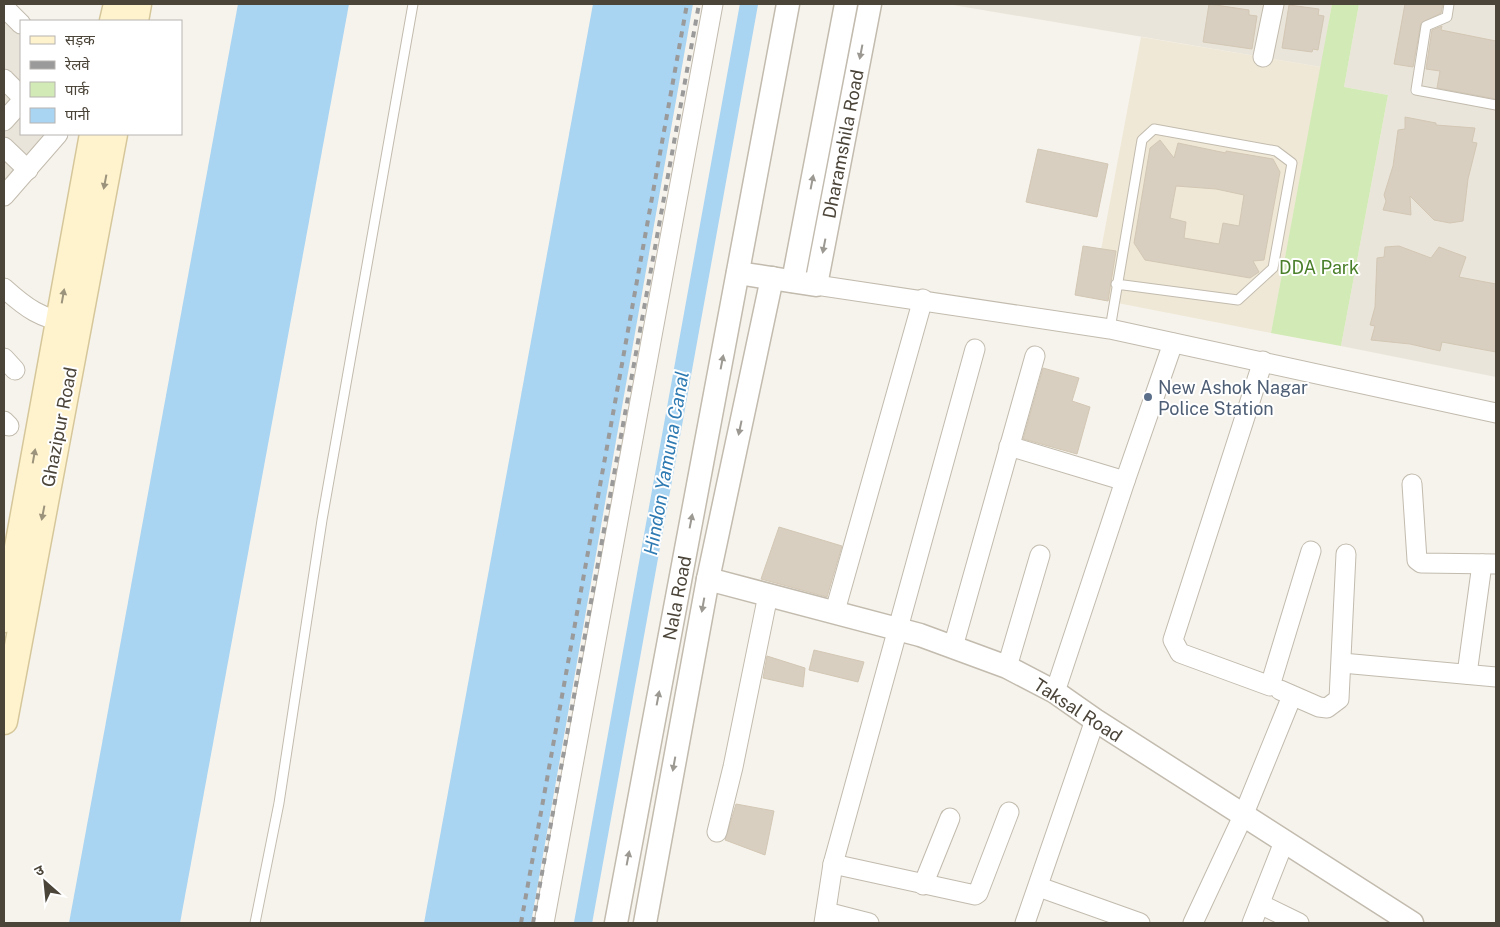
<svg xmlns="http://www.w3.org/2000/svg" width="1500" height="927" font-family="'Public Sans','Noto Sans Devanagari',sans-serif">
<style>
.residential{fill:#eae5da}
.education{fill:#efe8d6}
.green{fill:#d2eab5}
.water{fill:#a9d4f2}
.lines{fill:none;stroke-linecap:round;stroke-linejoin:round}
.canal{stroke:#a9d4f2;stroke-width:18}
.building{fill:#d8cfc1;stroke:#d3c7b4;fill-rule:evenodd}
.service-casing{stroke:#c2bbae;stroke-width:11}
.minor-casing{stroke:#c2bbae;stroke-width:21}
.tertiary-casing{stroke:#c2bbae;stroke-width:25}
.secondary-casing{stroke:#d6c79b;stroke-width:29}
.service{stroke:#fff;stroke-width:9}
.minor{stroke:#fff;stroke-width:19}
.tertiary{stroke:#fff;stroke-width:22}
.secondary{stroke:#fff3cd;stroke-width:26}
.rail{stroke:#9a9a9a;stroke-width:4;stroke-dasharray:6 6;stroke-linecap:butt}
.oneway{fill:#9c9892}
.oneway2{fill:#9c937c}
.service-dot{fill:#5c6f8a;stroke:#fff;stroke-width:2}
.labels{text-anchor:middle;dominant-baseline:central;stroke-width:4;stroke-linejoin:round;paint-order:stroke}
.street-label{font-size:18px;fill:#4b4439;stroke:#fff}
.park-label{font-size:18px;fill:#4a7f2a;stroke:#fff}
.service-label{font-size:18px;fill:#4e5e75;stroke:#fff;text-anchor:start}
.water-label{font-size:19px;font-style:italic;fill:#2e7ab2;stroke:#fff}
</style>
<rect width="100%" height="100%" fill="#f6f3ec"/>
<!-- residential -->
<g class="residential">
<path d="M947,4h385l-11,63z"/>
<path d="M1359,4h137v373l-155,-31 47,-251 -44,-8z"/>
<path d="M4,15l17,16v103h35l-52,55z"/>
</g>
<!-- education -->
<path class="education" d="M1141,37l180,30 -50,266 -179,-35z"/>
<!-- green -->
<path class="green" d="M1332,4h27l-15,83 44,8 -47,251 -70,-13z"/>
<!-- water -->
<g class="water">
<path d="M238,4h111l-169,919h-111z"/>
<path d="M593,4h100l-162,919h-107z"/>
</g>
<g class="lines">
<!-- canal -->
<path class="canal" d="M583,923l166,-919"/>
</g>
<!-- building -->
<g class="building">
<path d="M1209,4l40,6v5l8,1 -5,33 -49,-7z"/>
<path d="M1405,4h38l-2,9 -20,10 -8,44 -19,-3z"/>
<path d="M1289,5l30,4 -1,6 6,1 -6,34 -5,-1 -1,3 -30,-4z"/>
<path d="M1442,26l-1,4 55,11v58l-59,-11 3,-17 -14,-2 6,-39z"/>
<path d="M1405,117l31,6v2l39,3 -3,14 5,1 -9,36 -5,42 -13,2 -16,-3 -24,-24 1,19 -28,-5 3,-9 -2,-6 9,-29 5,-36 7,-1z"/>
<path d="M1160,140l14,18 4,-15 48,10v-2l47,8 7,13 -16,88 -11,1 6,11 -9,6 -105,-18 -11,-17 16,-95zM1176,186l40,3 28,6 -5,31 -16,-3 -4,21 -35,-6 2,-16 -16,-4z"/>
<path d="M1038,149l70,15 -11,53 -71,-15z"/>
<path d="M1083,246l33,5 -8,50 -33,-6z"/>
<path d="M1399,246l32,12 8,-11 27,10 -7,20 37,7v68l-54,-10 -2,9 -30,-7 -39,-4 4,-14 -5,-1 5,-18 2,-49 7,-1 1,-10z"/>
<path d="M1043,368l36,10 -7,23 18,6 -13,47 -54,-15z"/>
<path d="M779,527l63,19 -15,51 -66,-18z"/>
<path d="M814,650l50,12 -6,20 -49,-12z"/>
<path d="M767,656l38,12 -2,19 -40,-9z"/>
<path d="M736,804l38,7 -9,44 -40,-15z"/>
</g>
<g class="lines">
<!-- service casing -->
<g class="service-casing">
<g id="service">
<path d="M1449,4l-2,13 -21,9 -10,64 80,15"/>
<path d="M1110,329l32,-189 12,-11 122,22 16,12 -19,105 -35,32 -122,-16"/>
<path d="M255,923l24,-120 43,-283 91,-516"/>
</g>
</g>
<!-- minor casing -->
<g class="minor-casing">
<g id="minor">
<path d="M4,7l17,17"/>
<path d="M1263,57l11,-53"/>
<path d="M4,79l17,17"/>
<path d="M4,121l17,-19"/>
<path d="M4,147l24,23"/>
<path d="M4,196l54,-62"/>
<path d="M816,285l294,44 386,84"/>
<path d="M4,288c21,19 38,32 68,35"/>
<path d="M4,358l11,12"/>
<path d="M1263,361l-90,279 7,13 90,33 41,-135"/>
<path d="M4,421l5,5"/>
<path d="M1009,446l116,35"/>
<path d="M1412,484l5,76 4,3 75,1"/>
<path d="M835,611l88,-312"/>
<path d="M953,647l82,-291"/>
<path d="M1342,663l154,14"/>
<path d="M1007,667l33,-112"/>
<path d="M1467,674l15,-110"/>
<path d="M1280,690l39,17 8,1 12,-9 7,-145"/>
<path d="M1055,692l70,-211 48,-138"/>
<path d="M717,832l16,-65 35,-172"/>
<path d="M833,864l142,31 3,-2 31,-81"/>
<path d="M923,885l27,-67"/>
<path d="M1039,887l101,36"/>
<path d="M1260,904l39,19"/>
<path d="M826,912l43,11"/>
<path d="M544,923l169,-919"/>
<path d="M824,923l9,-59 142,-515"/>
<path d="M1025,923l70,-203"/>
<path d="M1193,923l50,-107 49,-120"/>
<path d="M1252,923l32,-81"/>
</g>
</g>
<!-- tertiary casing -->
<g class="tertiary-casing">
<g id="tertiary">
<path d="M738,273l78,12 54,-281"/>
<path d="M793,281l53,-277"/>
<path d="M708,579l212,56 87,32 48,25 40,28 317,203"/>
<path d="M616,923l172,-919"/>
<path d="M645,923l63,-344 64,-301"/>
</g>
</g>
<!-- secondary casing -->
<g class="secondary-casing">
<g id="secondary">
<path d="M113,21l4,-17"/>
<path d="M135,21l3,-17"/>
<path d="M5,619l88,-485"/>
<path d="M4,721l110,-587"/>
</g>
</g>
<!-- service -->
<use href="#service" class="service"/>
<!-- minor -->
<use href="#minor" class="minor"/>
<!-- tertiary -->
<use href="#tertiary" class="tertiary"/>
<!-- secondary -->
<use href="#secondary" class="secondary"/>
<!-- rail -->
<g class="rail">
<path d="M521,923l166,-919"/>
<path d="M533,923l166,-919"/>
</g>
</g>
<!-- one-way arrows -->
<defs><path id="oneway-solid" d="M-6-.8H1V-3.2L6.5 0L1 3.2V.8H-6Z" transform="scale(1.25)"/></defs>
<g class="oneway">
<use href="#oneway-solid" transform="translate(861 52) rotate(101)"/>
<use href="#oneway-solid" transform="translate(812 182) rotate(-79)"/>
<use href="#oneway-solid" transform="translate(824 246) rotate(101)"/>
<use href="#oneway-solid" transform="translate(722 362) rotate(-79)"/>
<use href="#oneway-solid" transform="translate(740 428) rotate(102)"/>
<use href="#oneway-solid" transform="translate(691 521) rotate(-79)"/>
<use href="#oneway-solid" transform="translate(703 605) rotate(100)"/>
<use href="#oneway-solid" transform="translate(658 698) rotate(-79)"/>
<use href="#oneway-solid" transform="translate(674 764) rotate(100)"/>
<use href="#oneway-solid" transform="translate(628 858) rotate(-79)"/>
</g>
<g class="oneway2">
<use href="#oneway-solid" transform="translate(105 182) rotate(101)"/>
<use href="#oneway-solid" transform="translate(63 296) rotate(-80)"/>
<use href="#oneway-solid" transform="translate(34 456) rotate(-80)"/>
<use href="#oneway-solid" transform="translate(43 513) rotate(101)"/>
</g>
<!-- markers -->
<circle class="service-dot" cx="1148" cy="397" r="5"/>
<g class="labels">
<!-- street labels -->
<g class="street-label">
<text transform="translate(843 144) rotate(-79)">Dharamshila Road</text>
<text transform="translate(59 427) rotate(-79)">Ghazipur Road</text>
<text transform="translate(677 598) rotate(-79)">Nala Road</text>
<text transform="translate(1078 710) rotate(33)">Taksal Road</text>
</g>
<!-- park labels -->
<g class="park-label">
<text x="1319" y="267">DDA Park</text>
</g>
<!-- service labels -->
<g class="service-label">
<text x="1158" y="387">New Ashok Nagar<tspan x="1158" dy="21">Police Station</tspan></text>
</g>
<!-- water labels -->
<g class="water-label">
<text transform="translate(666 463) rotate(-80)">Hindon Yamuna Canal</text>
</g>
</g>
<!-- border -->
<rect width="1500" height="927" fill="none" stroke="#4b4439" stroke-width="10"/>
<!-- legend -->
<rect x="20" y="20" width="162" height="115" fill="#ffffff" stroke="#b7b4b0"/>
<rect x="30" y="36" width="25" height="8" fill="#fff3cd" stroke="#b7b4b0"/>
<text x="65" y="45" font-size="15" fill="#4b4439">सड़क</text>
<rect x="30" y="61" width="25" height="8" fill="#9a9a9a" stroke="#b7b4b0"/>
<text x="65" y="70" font-size="15" fill="#4b4439">रेलवे</text>
<rect x="30" y="82" width="25" height="15" fill="#d2eab5" stroke="#b7b4b0"/>
<text x="65" y="95" font-size="15" fill="#4b4439">पार्क</text>
<rect x="30" y="108" width="25" height="15" fill="#a9d4f2" stroke="#b7b4b0"/>
<text x="65" y="120" font-size="15" fill="#4b4439">पानी</text>
<!-- north arrow -->
<g transform="translate(45 882) rotate(333)" stroke="#ffffff" stroke-width="4" paint-order="stroke">
<path d="M0-4L9 19L0 12L-9 19Z" fill="#4b4439"/>
<text y="-8" font-size="14" font-weight="bold" text-anchor="middle" fill="#4b4439">उ</text>
</g>
</svg>
